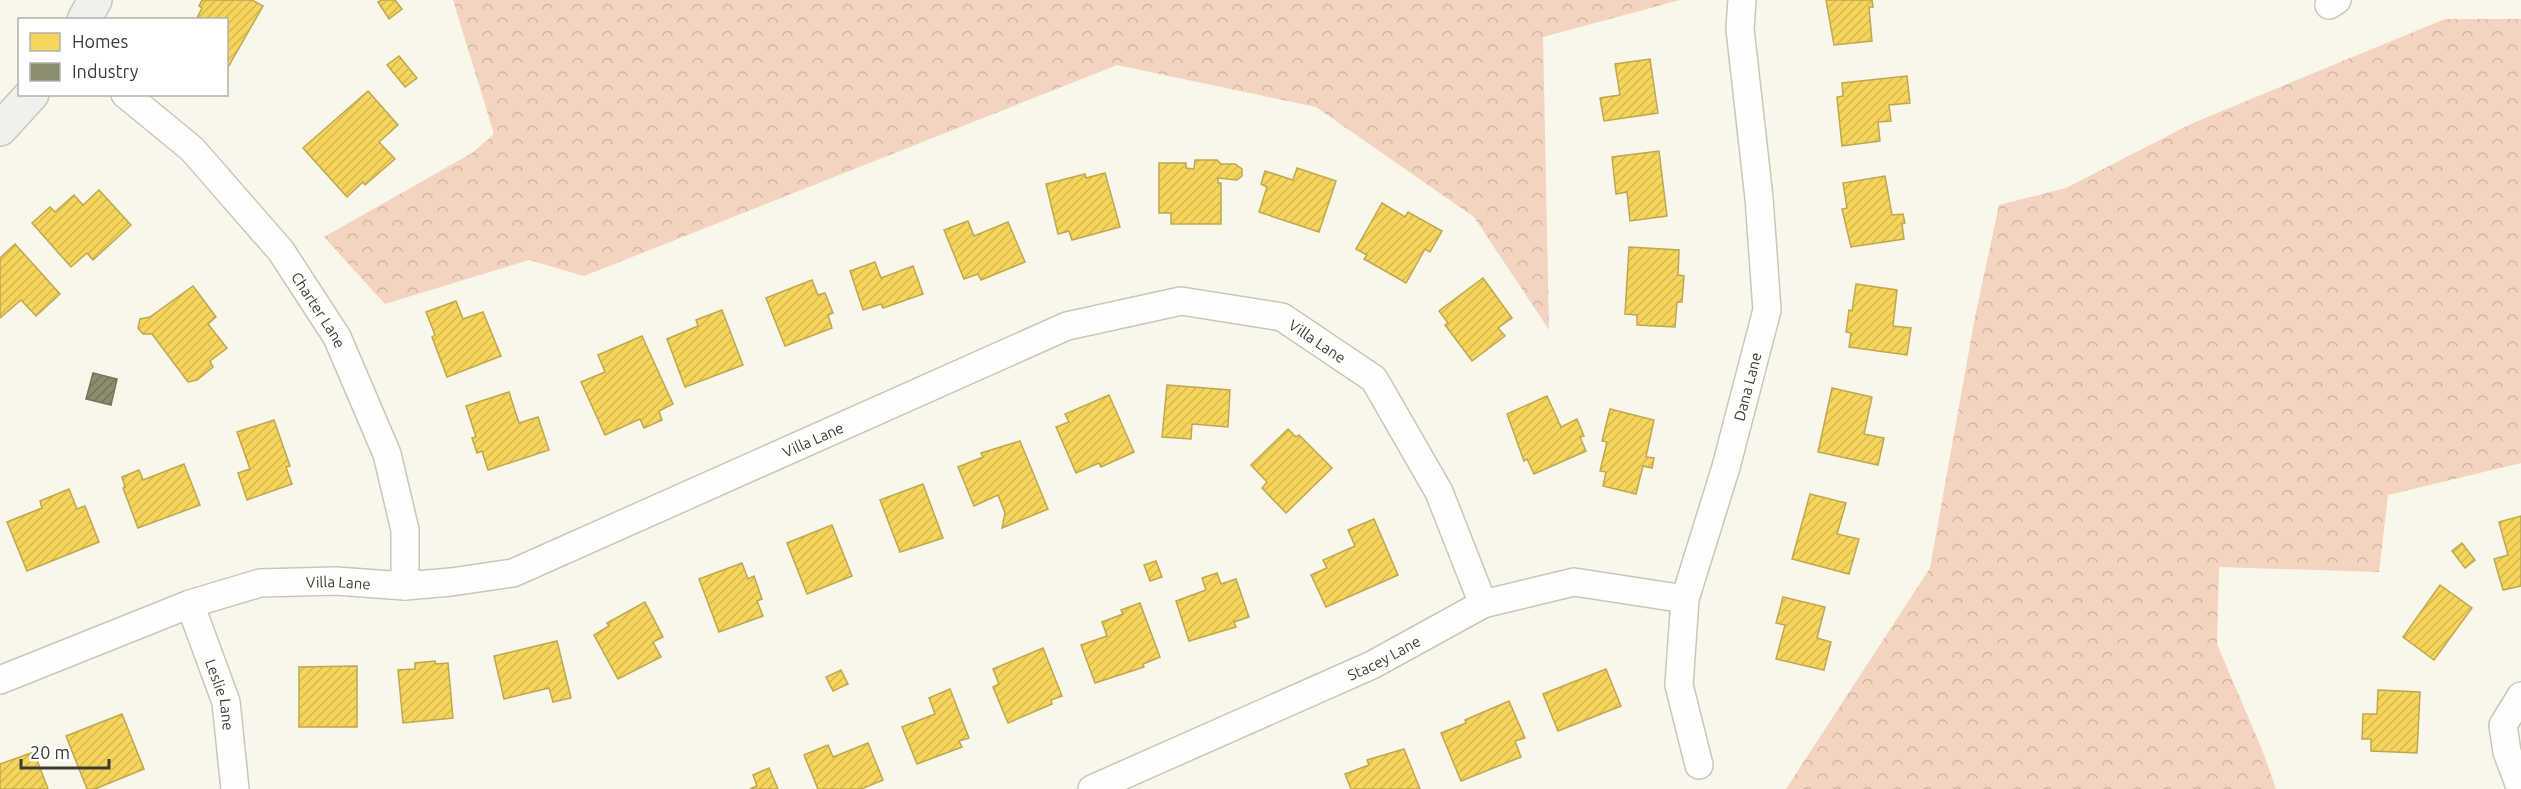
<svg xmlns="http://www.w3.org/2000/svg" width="2521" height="789" font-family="Ubuntu,sans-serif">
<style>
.forest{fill:url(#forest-crowns)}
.homes{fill:url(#homes-hatch);stroke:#bea750;stroke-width:1.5}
.industry{fill:url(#industry-hatch);stroke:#74745c;stroke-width:1.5}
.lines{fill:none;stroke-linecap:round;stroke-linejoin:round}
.street-casing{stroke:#c9c6bd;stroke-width:30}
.secondary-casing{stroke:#c9c6bd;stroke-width:36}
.street{stroke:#fefefc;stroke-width:27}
.secondary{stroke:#f0f1ec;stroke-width:33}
.labels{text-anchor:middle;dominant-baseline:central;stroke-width:6;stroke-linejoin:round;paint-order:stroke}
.street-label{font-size:15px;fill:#3d3b33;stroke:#fff}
</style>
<defs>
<pattern id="forest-crowns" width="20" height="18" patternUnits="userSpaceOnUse" patternTransform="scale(1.5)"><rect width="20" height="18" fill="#f4d3c0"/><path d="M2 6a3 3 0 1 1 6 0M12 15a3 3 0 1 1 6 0" fill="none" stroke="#d2b6a5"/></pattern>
<pattern id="homes-hatch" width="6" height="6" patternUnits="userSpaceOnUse" patternTransform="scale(1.5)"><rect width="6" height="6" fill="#f6d55c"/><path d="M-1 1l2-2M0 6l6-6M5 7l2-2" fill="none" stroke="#d4b850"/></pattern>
<pattern id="industry-hatch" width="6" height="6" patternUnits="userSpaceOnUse" patternTransform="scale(1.5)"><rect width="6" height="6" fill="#8c8c6e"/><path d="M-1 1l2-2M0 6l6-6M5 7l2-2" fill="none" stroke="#74745b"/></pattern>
</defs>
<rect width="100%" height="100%" fill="#f9f6ea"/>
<!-- forest -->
<g class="forest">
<path d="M453,0h1227l-137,37 6,293 -75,-113 -158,-110 -199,-42 -533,211 -55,-16 -144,44 -61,-67 148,-84 22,-19z"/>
<path d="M2445,19h76v444l-133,32 -9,77 -160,-5 -2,77 46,108 13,37h-490l144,-221 45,-251 24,-112 67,-17 127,-65z"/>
</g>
<!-- homes -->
<g class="homes">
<path d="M202,0h50l11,6 -36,63 -1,-49h-30l6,-12 -3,-2z"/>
<path d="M382,0h13l7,9 -13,10 -11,-17z"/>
<path d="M1826,0h46l1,7h-4l3,34 -38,4z"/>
<path d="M399,56l18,22 -12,9 -18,-22z"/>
<path d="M1650,59l8,54 -54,8 -4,-23 20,-3 -5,-31z"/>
<path d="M1907,76l3,27 -21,2 2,16 -13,1 2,19 -38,5 -5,-49 6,-1 -1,-13z"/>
<path d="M368,91l30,34 -19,17 16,17 -30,26 -2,-3 -16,15 -44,-49z"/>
<path d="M1659,151l8,65 -37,5 -3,-29 -11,2 -4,-37z"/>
<path d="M1195,160h22l4,4h14l7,5v7l-5,4 -19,-2v5h3v41h-50v-11h-12v-50h27v5l8,1z"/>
<path d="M1297,168l39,13 -17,51 -60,-20 8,-25 -6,-3 4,-13 28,9z"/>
<path d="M1105,173l15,54 -48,13 -3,-9 -11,3 -12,-50 39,-10 1,4z"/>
<path d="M1885,176l7,39 11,-1 2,9 -3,1 2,15 -53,8 -9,-38 5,-1 -4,-25z"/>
<path d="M99,190l32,35 -38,35 -6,-7 -16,14 -39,-44 18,-16 5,5 19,-17 9,10z"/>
<path d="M1382,203l23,14 3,-5 34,19 -12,21 -5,-3 -19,34 -42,-24 3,-4 -11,-6z"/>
<path d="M968,221l6,15 34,-14 17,40 -44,18 -3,-6 -14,5 -20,-49z"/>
<path d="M15,244l45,50 -24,22 -15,-16 -21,18v-60z"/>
<path d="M1629,247l50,3 -1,25 6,1 -2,26h-5l-2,25 -38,-2v-10l-12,-1z"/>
<path d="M875,262l6,16 32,-12 10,28 -40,14 -2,-4 -18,6 -13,-39z"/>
<path d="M1483,278l29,40 -14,10 7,8 -33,25 -27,-36 3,-2 -9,-12z"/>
<path d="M812,280l6,15 7,-2 8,20 -5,2 4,13 -47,18 -19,-48z"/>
<path d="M1856,284l41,6 -4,36 18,2 -4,27 -58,-8 2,-14 -5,-1 3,-22 3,1z"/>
<path d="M193,286l23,31 -8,7 19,24 -17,13 3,6 -16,13 -9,2 -36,-48h-9l-5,-6 2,-9 10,-2z"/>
<path d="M456,301l7,18 20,-7 18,44 -54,21 -15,-40 3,-2 -9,-23z"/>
<path d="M722,310l21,55 -58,22 -18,-48 31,-13 -2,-6z"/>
<path d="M642,336l31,68 -14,7 3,9 -18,8 -4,-9 -35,16 -24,-53 24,-10 -7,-17z"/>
<path d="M1167,385l63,5 -2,37 -36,-3 -1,15 -29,-2z"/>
<path d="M1832,388l40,9 -8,37 20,4 -6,27 -60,-13z"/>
<path d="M509,392l10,31 19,-6 11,33 -61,20 -6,-19 -5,2 -5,-15 4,-1 -10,-31z"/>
<path d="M1109,395l25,57 -33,15 -2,-4 -23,10 -20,-46 13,-5 -4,-8z"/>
<path d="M1547,396l14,31 16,-8 7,17 -4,1 6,14 -52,23 -7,-15 -3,2 -17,-47z"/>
<path d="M1610,409l44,11 -8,37 8,1 -2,10 -9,-2 -7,28 -33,-8 3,-14 -6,-1 7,-29 -5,-1z"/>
<path d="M274,420l16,46 -4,1 6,17 -45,16 -9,-27 12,-4 -13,-37z"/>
<path d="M1288,429l8,8 3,-2 33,33 -46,45 -24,-25 5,-6 -16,-17z"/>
<path d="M1020,441l28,68 -46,19 3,-15 -7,-18 -24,11 -16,-39 25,-10 -2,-4z"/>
<path d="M184,464l16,41 -62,23 -15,-40 2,-1 -3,-10 17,-7 4,10z"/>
<path d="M923,484l20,54 -43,14 -20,-52z"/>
<path d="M69,489l8,20 8,-3 14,36 -72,29 -20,-49 35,-14 -2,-7z"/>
<path d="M1810,494l36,9 -9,31 22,5 -10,35 -57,-15z"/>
<path d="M2521,516v70l-18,4 -9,-31 14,-4 -9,-33z"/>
<path d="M1374,519l24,56 -72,32 -15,-32 16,-7 -4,-8 32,-14 -7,-16z"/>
<path d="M832,525l20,51 -45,18 -20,-51z"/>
<path d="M2462,543l13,17 -10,8 -13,-17z"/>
<path d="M1156,561l6,16 -12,4 -6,-16z"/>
<path d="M742,563l6,16 6,-3 8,23 -5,2 6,15 -44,16 -20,-53z"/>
<path d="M1217,573l4,11 15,-5 13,38 -15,5 2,5 -47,14 -13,-40 30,-11 -4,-12z"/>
<path d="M2440,585l32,23 -38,52 -31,-23z"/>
<path d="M1783,597l42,10 -8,31 14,4 -7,28 -48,-11 9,-34 -9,-2z"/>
<path d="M645,602l18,35 -10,5 8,15 -43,22 -24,-44 15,-9 -2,-3z"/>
<path d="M1140,603l20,54 -17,7 1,3 -49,16 -14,-38 26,-9 -5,-14 21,-8 -2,-4z"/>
<path d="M557,641l14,57 -18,4 -4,-14 -45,11 -10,-43z"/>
<path d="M1043,648l19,48 -11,4 1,4 -44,19 -15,-36 6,-3 -6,-15z"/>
<path d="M435,661l1,3 12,-1 5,55 -50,5 -5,-53 17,-1v-6z"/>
<path d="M357,666v61h-58v-60z"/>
<path d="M1606,669l15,37 -63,25 -15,-37z"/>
<path d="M841,670l7,14 -15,7 -7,-14z"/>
<path d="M950,689l19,49 -10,3 3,6 -45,17 -15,-37 33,-13 -6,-16z"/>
<path d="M2378,690l42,2 -3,61 -46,-2v-12h-9l1,-25h14z"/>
<path d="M1509,701l16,37 -10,3 6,16 -60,24 -20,-48 25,-10 -1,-3z"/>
<path d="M122,714l22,55 -49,20h-8l-21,-53z"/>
<path d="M868,743l15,37 -22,9h-43l-14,-34 24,-10 5,12z"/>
<path d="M1404,749l16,40h-69l-6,-15 24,-9 -2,-5z"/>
<path d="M34,752l14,37h-48v-25z"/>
<path d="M769,768l9,21h-28l7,-3 -4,-11z"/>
</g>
<!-- industry -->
<path class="industry" d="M93,373l24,6 -6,26 -25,-6z"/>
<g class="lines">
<!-- street casing -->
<g class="street-casing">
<g id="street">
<path d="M2329,5l8,-5"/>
<path id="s1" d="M125,94l67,55 89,102 56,86 50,117 18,76v56"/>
<path id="s2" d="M190,604l36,98 9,87"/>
<path id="s3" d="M0,680l190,-76 70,-21 76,-2 69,5 46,-4 62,-9 554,-247 114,-25 101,16 92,62 65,113 44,112"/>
<path id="s4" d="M1699,765l-20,-80 6,-86 41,-132 41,-157 -8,-112 -19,-169 2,-29"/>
<path id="s5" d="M1092,789l280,-124 111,-61 91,-22 111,17"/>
<path d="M2521,789l-14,-37 -4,-27 18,-29"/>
</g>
</g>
<!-- secondary casing -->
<g class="secondary-casing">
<g id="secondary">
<path d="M84,20l11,-20"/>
<path d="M0,129l32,-35"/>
</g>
</g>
<!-- street -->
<use href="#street" class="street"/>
<!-- secondary -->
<use href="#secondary" class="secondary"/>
</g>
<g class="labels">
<!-- street labels -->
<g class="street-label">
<text stroke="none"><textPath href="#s1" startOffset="292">Charter Lane</textPath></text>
<text stroke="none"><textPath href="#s3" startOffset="1400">Villa Lane</textPath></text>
<text stroke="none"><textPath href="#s4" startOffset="390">Dana Lane</textPath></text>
<text stroke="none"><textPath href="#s3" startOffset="860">Villa Lane</textPath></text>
<text stroke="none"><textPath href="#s3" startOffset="356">Villa Lane</textPath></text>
<text stroke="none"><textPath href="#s5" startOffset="320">Stacey Lane</textPath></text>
<text stroke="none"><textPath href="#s2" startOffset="96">Leslie Lane</textPath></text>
</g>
</g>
<!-- legend -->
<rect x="18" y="18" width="210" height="78" fill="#ffffff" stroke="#b1b1ad" stroke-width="1.5"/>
<rect x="30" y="33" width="30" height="18" fill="#f6d55c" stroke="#b1b1ad" stroke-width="1.5"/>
<text x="72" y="48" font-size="18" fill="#3d3b33">Homes</text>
<rect x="30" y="63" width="30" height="18" fill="#8c8c6e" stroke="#b1b1ad" stroke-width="1.5"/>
<text x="72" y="78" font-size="18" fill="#3d3b33">Industry</text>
<!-- scale -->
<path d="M21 759v9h88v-9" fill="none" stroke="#3d3b33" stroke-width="3"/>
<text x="30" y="759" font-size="18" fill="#3d3b33" stroke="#ffffff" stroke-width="4.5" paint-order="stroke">20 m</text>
</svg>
